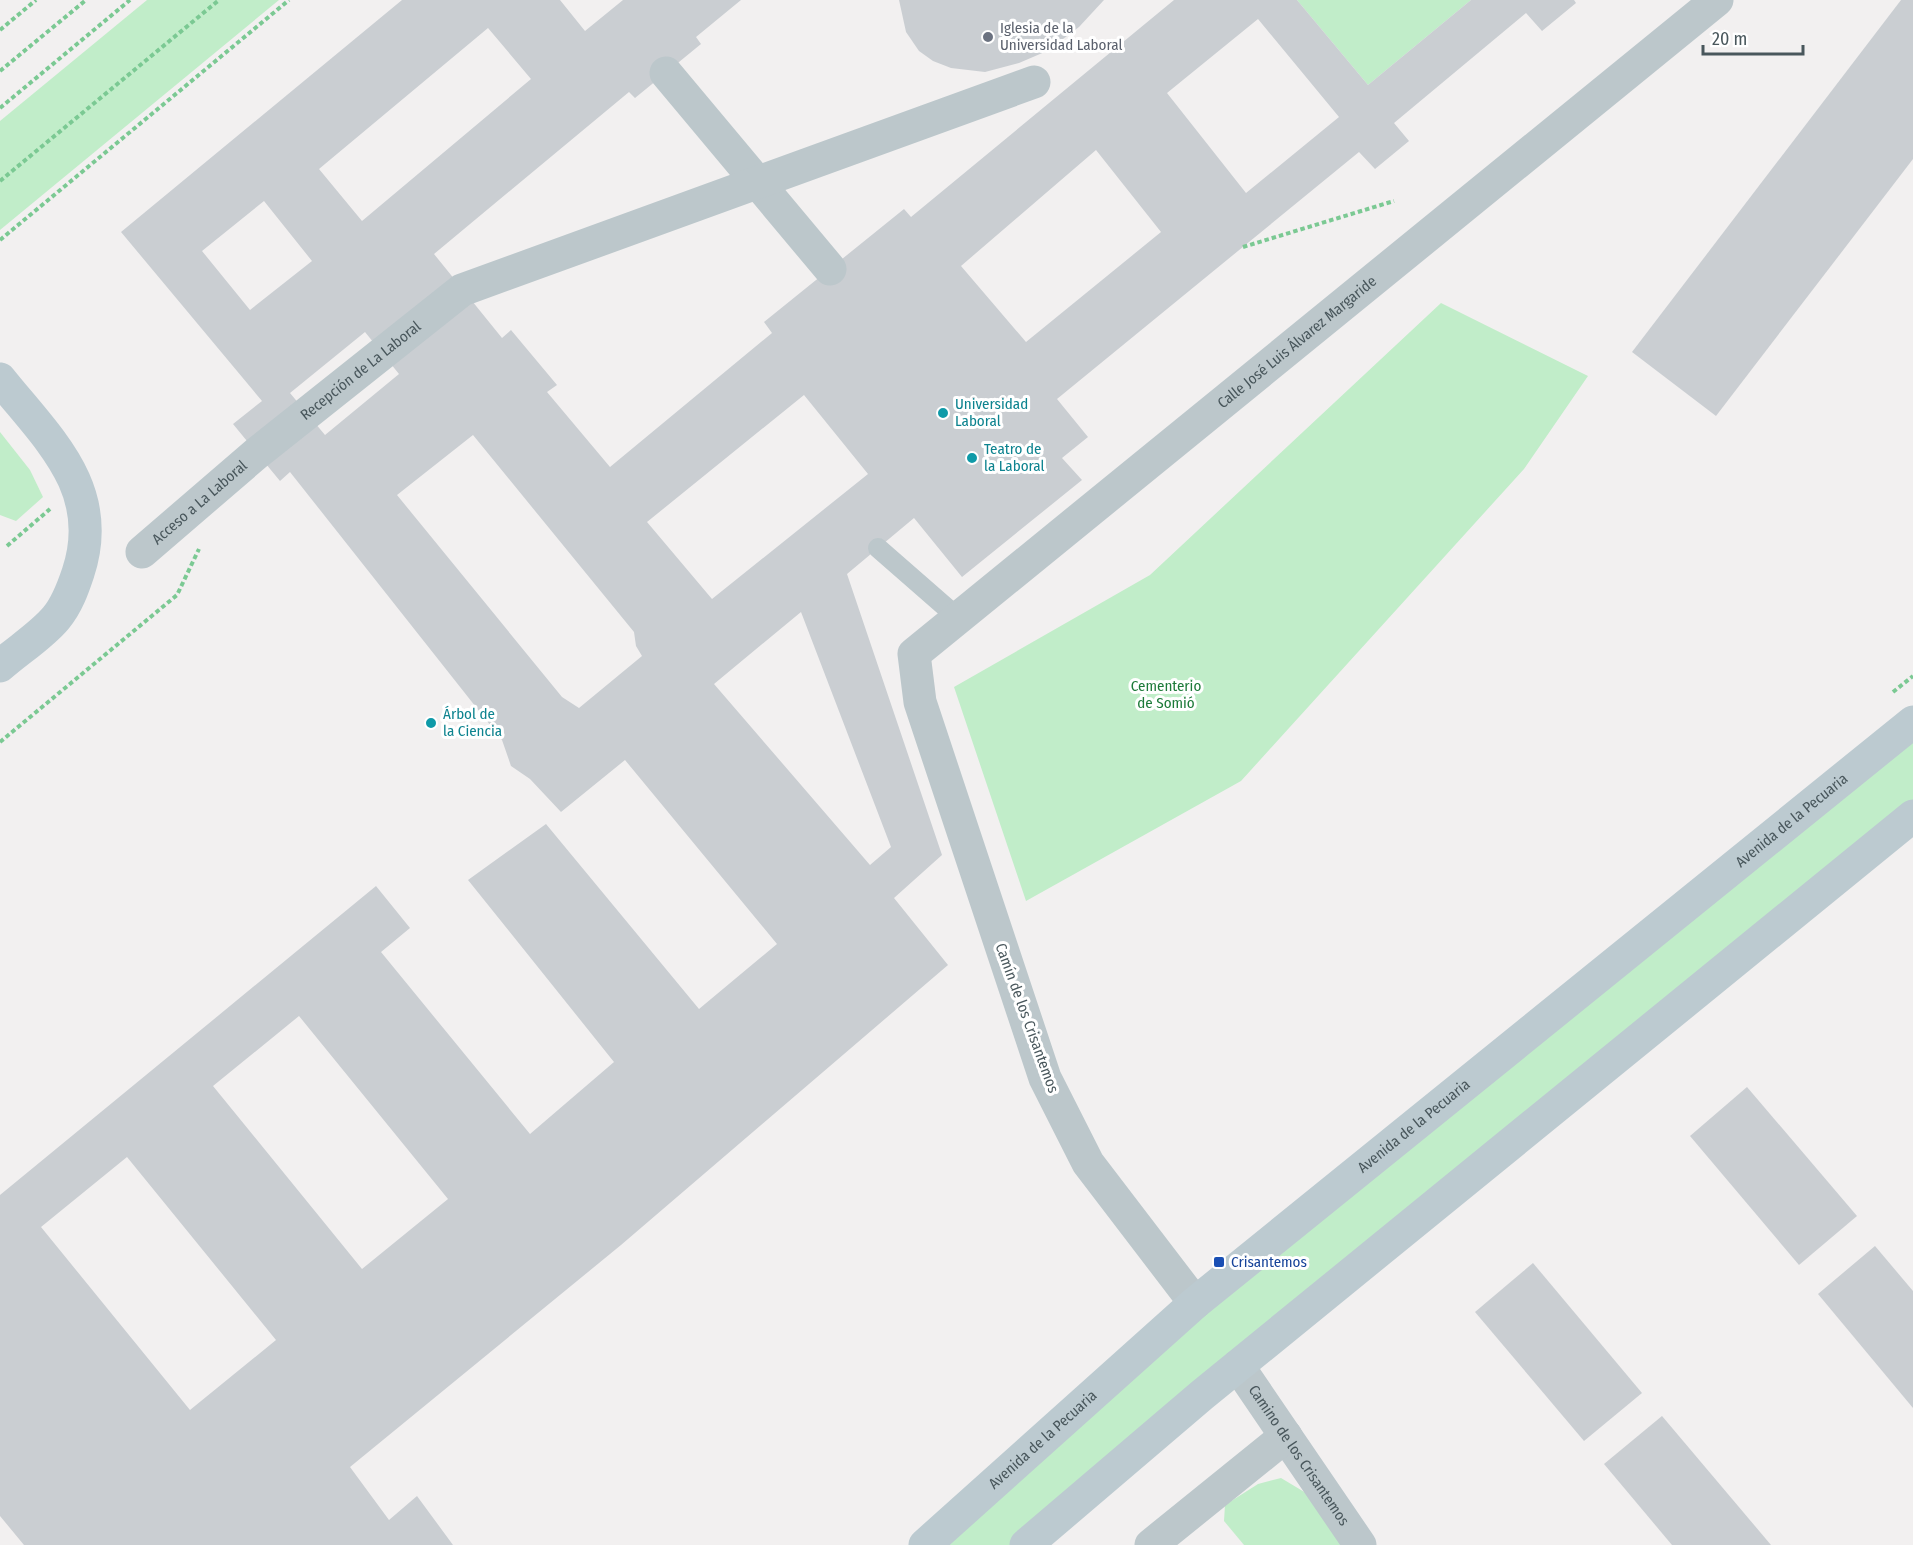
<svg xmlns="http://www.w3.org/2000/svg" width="1913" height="1545" font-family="'Fira Sans Condensed',sans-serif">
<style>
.green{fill:#c1edc9}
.building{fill:#caced2;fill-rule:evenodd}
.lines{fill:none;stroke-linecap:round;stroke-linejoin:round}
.path{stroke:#7bc993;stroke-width:4;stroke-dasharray:4.5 3;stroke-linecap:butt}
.lane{stroke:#bcc7cb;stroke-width:20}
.street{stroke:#bcc7cb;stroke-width:33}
.secondary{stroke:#bccad0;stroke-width:33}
.worship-dot{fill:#6b7280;stroke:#fff;stroke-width:2}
.culture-dot{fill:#0f9aa8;stroke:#fff;stroke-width:2}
.transit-dot{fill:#1a4fb4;stroke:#fff;stroke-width:2}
.labels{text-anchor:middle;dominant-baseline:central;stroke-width:6;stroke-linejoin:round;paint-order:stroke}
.worship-label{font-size:15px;fill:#5b616d;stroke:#fff;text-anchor:start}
.street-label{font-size:15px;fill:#49575c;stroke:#fff}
.culture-label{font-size:15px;fill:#0d838f;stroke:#fff;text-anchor:start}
.park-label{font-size:15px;fill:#1d7a39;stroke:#fff}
.transit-label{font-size:15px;fill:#164399;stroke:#fff;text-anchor:start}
</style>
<rect width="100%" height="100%" fill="#f2f0f0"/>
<!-- green -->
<g class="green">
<path d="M147,0h132l-279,230v-109z"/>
<path d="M1297,0h174l-103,85z"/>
<path d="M1441,303l147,73 -64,93 -283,312 -215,120 -72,-214 196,-112z"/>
<path d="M0,432l30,38 13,27 -27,24 -16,-6z"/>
<path d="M1913,722v94l-887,729h-101z"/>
<path d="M1281,1478l25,15 36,52h-98l-20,-24 1,-16 33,-21z"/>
</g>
<!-- building -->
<g class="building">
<path d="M402,0h158l25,31 38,-31h118l-45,37 5,7 -66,54 -6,-6 -195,162 68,84 9,-8 46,55 -10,7 63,75 162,-134 -8,-11 140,-113 7,8 263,-217h123l71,85 103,-85h103l2,3 -34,28 -16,-18 -132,110 15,18 -34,28 -16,-17 -302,247 31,38 -26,21 20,22 -120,97 -48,-59 -67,56 95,281 -48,43 54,67 -327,280 -271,222 39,53 28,-24 36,49h-429l-24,-29v-321l376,-309 34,42 -29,24 149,182 84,-72 -146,-182 78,-56 153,185 78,-65 -152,-184 -64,52 -31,-33 -19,-13 -9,-26 -212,-268 -10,9 -47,-57 29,-23 -141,-169zM1258,19l81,98 -93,76 -79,-100zM488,28l43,51 -169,142 -43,-52zM1096,150l65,82 -135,110 -65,-76zM264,201l48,60 -62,49 -48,-59zM365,332l34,42 -74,61 -35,-42zM804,395l64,79 -156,125 -65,-77zM473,435l161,197 2,14 6,10 -63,52 -17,-11 -165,-202zM801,612l90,235 -21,18 -156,-181zM299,1016l149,183 -86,70 -149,-183zM127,1157l149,183 -86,70 -149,-183z"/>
<path d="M899,0h205l-25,27 -32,24 -28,12 -34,9 -34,-4 -18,-7 -14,-10 -13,-19z"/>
<path d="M1901,0h12v159l-197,257 -84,-64z"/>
<path d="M1747,1087l110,129 -58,49 -109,-129z"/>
<path d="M1875,1246l38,45v117l-95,-114z"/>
<path d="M1533,1263l109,130 -58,48 -109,-129z"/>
<path d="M1662,1416l109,129h-99l-68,-81z"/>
</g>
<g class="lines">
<!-- path -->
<g class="path">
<path d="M0,30l36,-30"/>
<path d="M0,71l86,-71"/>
<path d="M0,108l130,-108"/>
<path d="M0,181l219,-181"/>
<path d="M0,240l289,-240"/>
<path d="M1243,247l151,-46"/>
<path d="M7,546l43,-37"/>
<path d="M1893,692l20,-16"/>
<path d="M0,742l177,-147 22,-46"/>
</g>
<!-- lane -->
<path class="lane" d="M878,548l79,69"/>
<!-- street -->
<g class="street">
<path d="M666,73l164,196"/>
<path id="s1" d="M142,552l115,-99 205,-163 572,-208"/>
<path id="s2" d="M1195,1303l-107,-140 -43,-85 -125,-376 -6,-48 803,-654"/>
<path id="s3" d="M1238,1366l122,179"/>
<path d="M1151,1545l135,-109"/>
</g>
<!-- secondary -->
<g class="secondary">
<path d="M0,379c48,60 106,110 78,194 -5,15 -11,32 -22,45 -15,18 -38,32 -56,48"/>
<path id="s4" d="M925,1545l270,-242 718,-581"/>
<path d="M1026,1545l176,-150 711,-579"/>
</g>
</g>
<!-- markers -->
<circle class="worship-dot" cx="988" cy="37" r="6"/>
<g class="culture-dot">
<circle cx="943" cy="413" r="6"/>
<circle cx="972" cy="458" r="6"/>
<circle cx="431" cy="723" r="6"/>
</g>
<rect class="transit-dot" x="1213" y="1256" width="12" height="12" rx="3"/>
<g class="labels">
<!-- worship labels -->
<g class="worship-label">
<text x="1000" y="28">Iglesia de la<tspan x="1000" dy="17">Universidad Laboral</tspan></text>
</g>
<!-- street labels -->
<g class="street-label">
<text stroke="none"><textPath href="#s2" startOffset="1210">Calle José Luis Álvarez Margaride</textPath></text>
<text stroke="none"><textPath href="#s1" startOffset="284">Recepción de La Laboral</textPath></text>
<text stroke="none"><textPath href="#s1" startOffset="76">Acceso a La Laboral</textPath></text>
<text stroke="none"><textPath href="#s4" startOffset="1130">Avenida de la Pecuaria</textPath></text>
<text transform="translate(1027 1018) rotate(70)">Camín de los Crisantemos</text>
<text stroke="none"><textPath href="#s4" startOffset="644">Avenida de la Pecuaria</textPath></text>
<text stroke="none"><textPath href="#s4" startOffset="158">Avenida de la Pecuaria</textPath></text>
<text stroke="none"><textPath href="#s3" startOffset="108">Camino de los Crisantemos</textPath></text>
</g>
<!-- culture labels -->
<g class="culture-label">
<text x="955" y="404">Universidad<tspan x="955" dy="17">Laboral</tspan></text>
<text x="984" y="449">Teatro de<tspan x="984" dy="17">la Laboral</tspan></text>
<text x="443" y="714">Árbol de<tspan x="443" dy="17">la Ciencia</tspan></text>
</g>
<!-- park labels -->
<g class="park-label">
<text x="1166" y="686">Cementerio<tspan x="1166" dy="17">de Somió</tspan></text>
</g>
<!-- transit labels -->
<g class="transit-label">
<text x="1231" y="1262">Crisantemos</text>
</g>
</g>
<!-- scale -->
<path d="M1703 45v9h100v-9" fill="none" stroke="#49575c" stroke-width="3"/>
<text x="1712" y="45" font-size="18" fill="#49575c" stroke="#ffffff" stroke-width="4.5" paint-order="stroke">20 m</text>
</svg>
